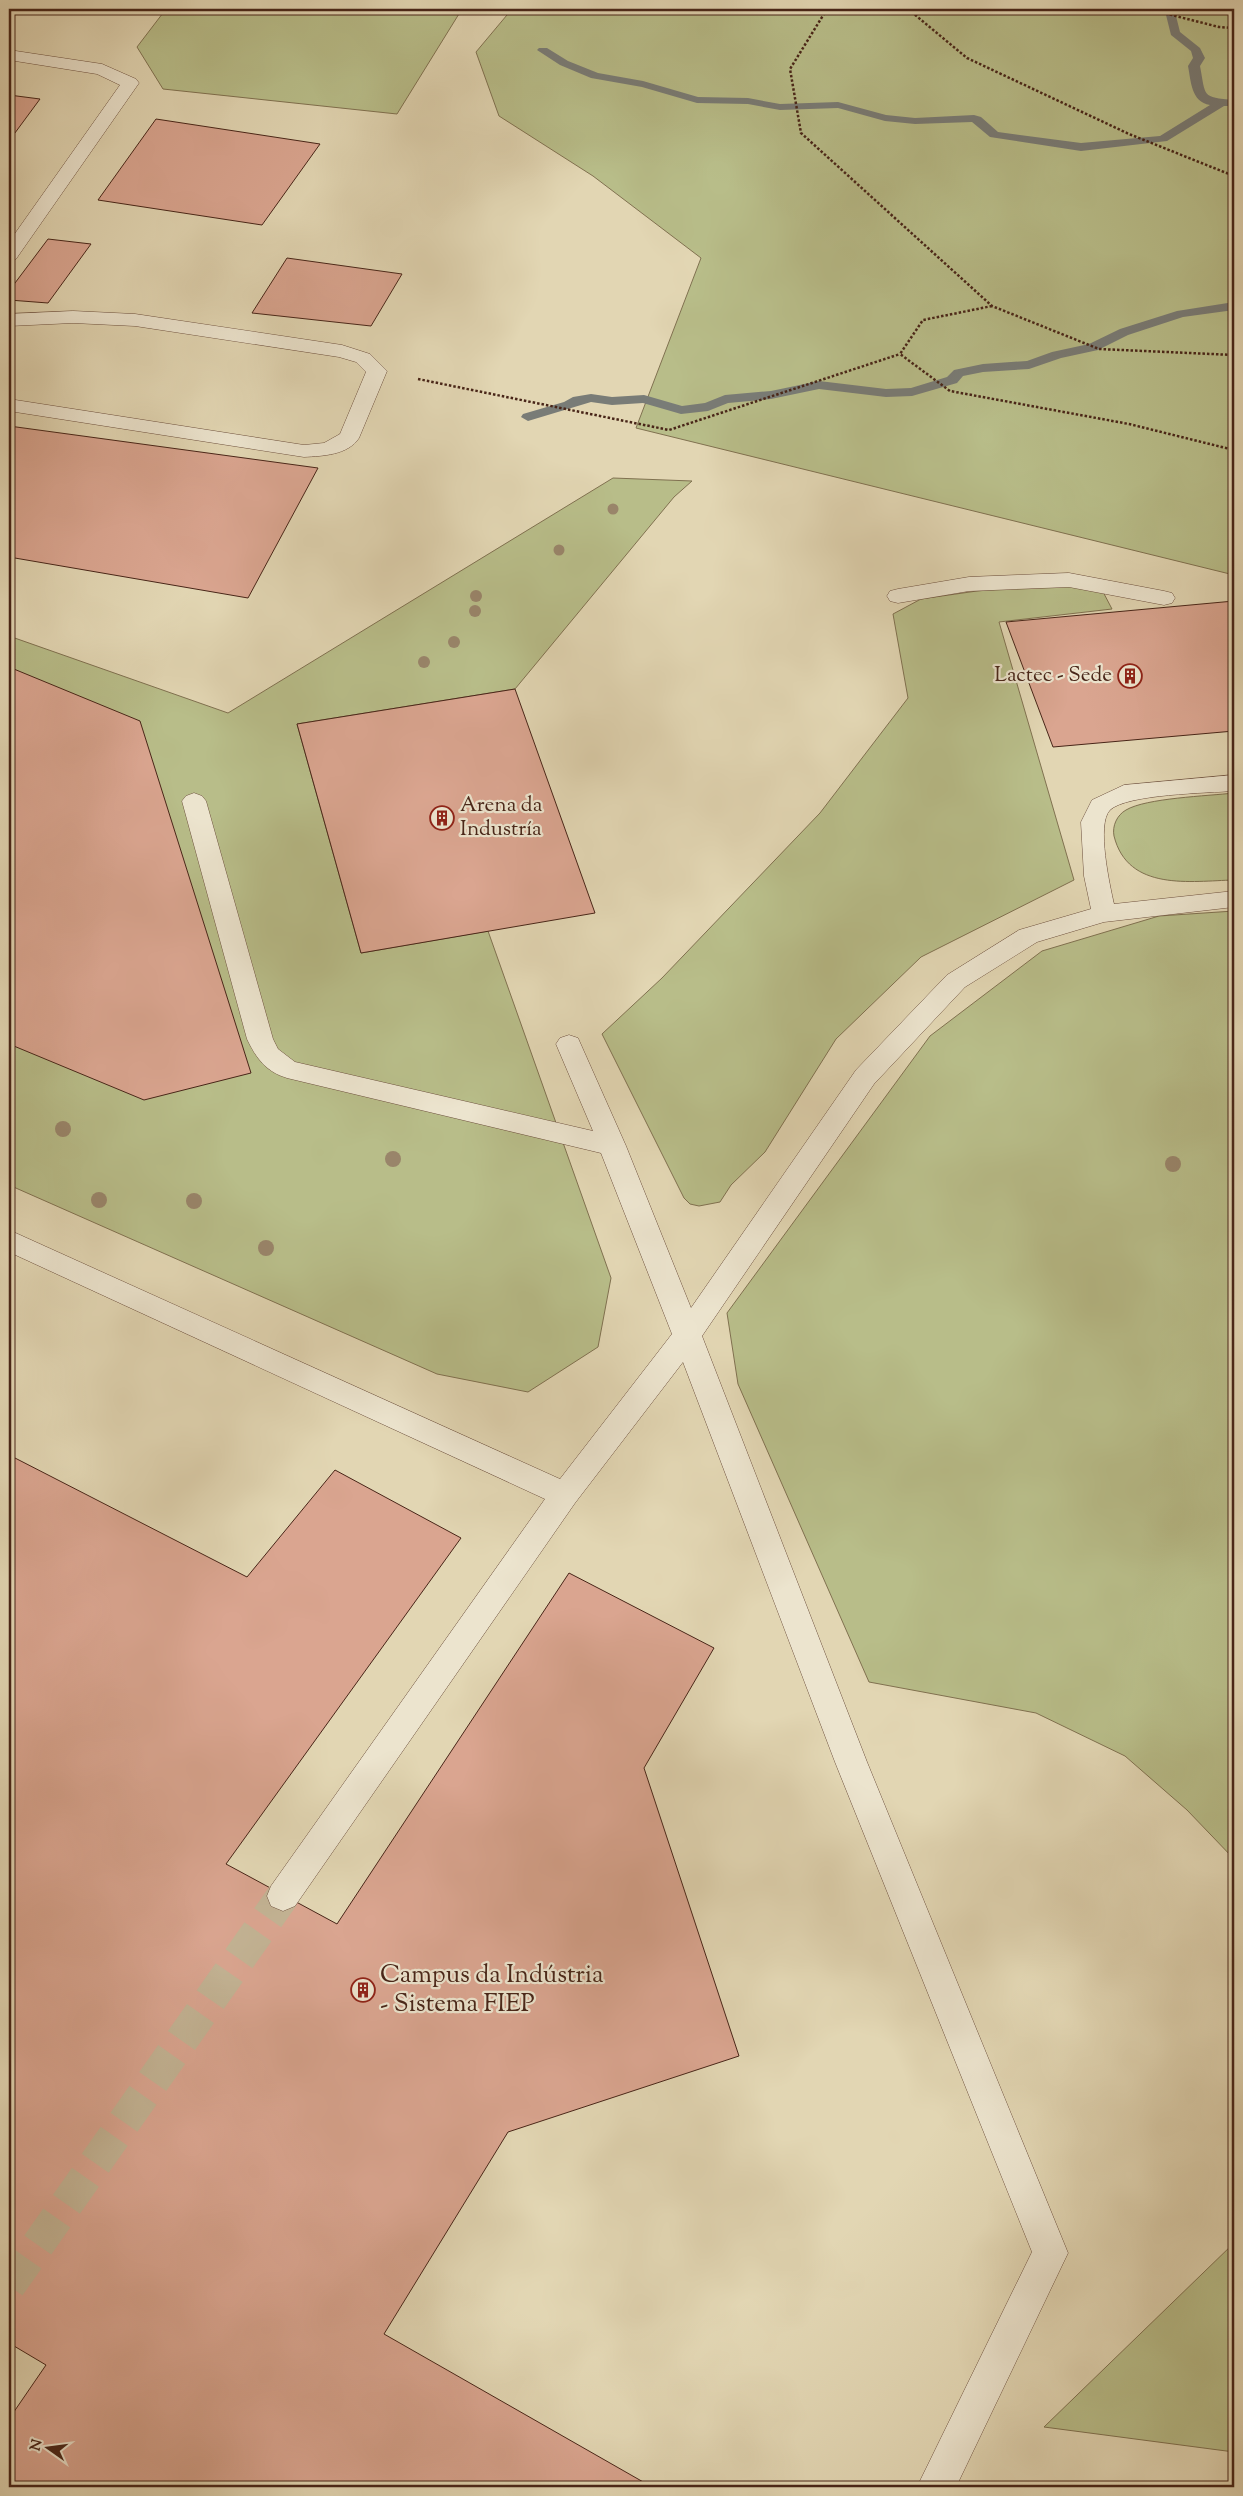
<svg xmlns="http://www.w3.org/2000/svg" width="1243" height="2496" font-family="'Sorts Mill Goudy',serif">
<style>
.green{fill:#b8bd89;stroke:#807150}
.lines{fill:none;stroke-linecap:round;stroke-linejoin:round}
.stream{fill:#797c77;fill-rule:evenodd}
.building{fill:#daa590;stroke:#482518}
.minor-tunnel{stroke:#c3b394;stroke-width:33;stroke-dasharray:33 17;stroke-linecap:butt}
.minor-casing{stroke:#6e513f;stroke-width:1}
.path{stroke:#482518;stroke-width:2.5;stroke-dasharray:2.5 2;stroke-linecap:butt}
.minor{fill:#ece4ce;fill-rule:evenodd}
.tree{fill:#99856a}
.labels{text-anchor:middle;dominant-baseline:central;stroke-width:4.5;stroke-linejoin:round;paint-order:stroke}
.poi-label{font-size:21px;fill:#482518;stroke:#ece4ce;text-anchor:end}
.near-poi-label{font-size:25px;fill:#482518;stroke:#ece4ce;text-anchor:start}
</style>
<rect width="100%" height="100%" fill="#e2d6b3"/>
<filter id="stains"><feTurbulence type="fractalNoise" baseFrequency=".004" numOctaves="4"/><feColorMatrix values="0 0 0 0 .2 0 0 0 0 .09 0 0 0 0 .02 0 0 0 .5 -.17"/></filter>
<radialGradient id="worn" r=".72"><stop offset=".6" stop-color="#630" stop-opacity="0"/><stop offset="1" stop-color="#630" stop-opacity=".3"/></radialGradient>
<!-- green -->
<g class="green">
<path d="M166,9h296l-65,105 -234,-25 -26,-42z"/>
<path d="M512,9h722v566l-598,-147 65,-170 -108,-82 -94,-60 -23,-64z"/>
<path d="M613,478l79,3 -18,16 -159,192 -218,35 64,229 127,-22 123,347 -13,69 -70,45 -91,-18 -428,-189v-549l219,77z"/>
<path d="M1060,584l41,4 11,21 -113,13 75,258 -153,77 -85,82 -71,113 -34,33 -11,17 -21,4 -9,-2 -6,-6 -82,-164 60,-56 158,-165 88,-115 -15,-84 28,-15 56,-8z"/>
<path d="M1234,793v87c-43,1 -106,12 -120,-44 -2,-10 3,-21 12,-26 20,-12 82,-14 108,-17z"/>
<path d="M1234,911v948l-47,-49 -62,-54 -89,-43 -167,-31 -131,-298 -11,-71 203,-277 112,-85 117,-35z"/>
<path d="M1234,2243v209l-190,-25z"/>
</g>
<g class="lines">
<!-- stream -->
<g class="stream">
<path d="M1159,9h12l4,3 5,20 20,16 5,10 -5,8c6,31 1,31 34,34v6h-10l-57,35 -86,10 -91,-14 -18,-15 -57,2 -30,-3 -47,-13 -58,2 -32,-6 -51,-1 -55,-16 -51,-9 -31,-13 -23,-15 2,-2h8l21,13 30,12 45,8 55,16 50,1 32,6 58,-2 48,13 29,3 59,-3 7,2 17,15 83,11 79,-7 50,-31c-19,-3 -19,-24 -22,-39l5,-8 -2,-7 -20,-16 -5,-20z"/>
<path d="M1234,302v8l-51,7 -55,18 -30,15 -37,8 -32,11 -46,3 -20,4 -6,7 -45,13 -26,1 -67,-8 -48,10 -43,4 -20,8 -27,3 -38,-11 -31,2 -21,-3 -63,19 -7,-4 2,-3 41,-12 9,-5 18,-3 21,3 32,-2 38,11 23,-3 20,-8 46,-4 48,-10 67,8 25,-1 36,-11 7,-7 29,-6 44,-3 25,-9 37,-8 31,-15 57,-18z"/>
</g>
</g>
<!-- building -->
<g class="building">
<path d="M135,9h31l-3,3z"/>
<path d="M9,95l31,4 -31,42z"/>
<path d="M156,119l164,25 -58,81 -164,-25z"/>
<path d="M48,239l43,5 -43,59 -39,-3v-9z"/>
<path d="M287,258l115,16 -31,52 -119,-13z"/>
<path d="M9,426l309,42 -70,130 -239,-41z"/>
<path d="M1234,601v130l-181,16 -47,-125z"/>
<path d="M9,667l131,54 111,352 -107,27 -135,-56z"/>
<path d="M515,689l80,224 -234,40 -64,-229z"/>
<path d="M15,1458l232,119 88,-107 126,68 -235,326 111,60 232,-351 145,75 -70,120 95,288 -231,76 -124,202 268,153h-643v-68l37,-54 -37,-22v-877z"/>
</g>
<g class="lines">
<!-- minor-tunnel -->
<path class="minor-tunnel" d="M9,2286l274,-390"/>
<!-- minor casing -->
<g class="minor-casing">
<g id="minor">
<path d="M9,50l93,14 34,15 3,4 -123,176 -7,2v-19l111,-157 -23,-11 -88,-14z"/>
<path d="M73,311l62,3 207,31 28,9 17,17 -28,67c-11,17 -36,18 -55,19l-295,-46v-12l295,46 20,-2 16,-9 26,-62 -10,-10 -17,-5 -204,-31 -62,-3 -64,3v-12z"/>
<path d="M1069,573l95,18 8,2 3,5 -3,5 -8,2 -95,-18 -100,4 -71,12 -8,-2 -3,-5 3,-5 8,-2 71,-12z"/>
<path d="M1234,775v16c-26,2 -107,3 -124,19 -14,14 0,76 4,94l120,-13v16l-130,15 -67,20 -72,45 -91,97 -172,252 165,426 201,491 -112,234h-39l115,-235 -197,-490 -152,-400 -108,141 -280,403 -12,5 -12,-5 -4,-10 4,-10 274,-387 -536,-247v-22l551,249 112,-145 -71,-181 -314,-75c-21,-6 -31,-20 -40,-39l-65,-238 4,-5 8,-3 8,3 4,5 67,238 5,10 17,13 298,69 -37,-87 4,-6 9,-3 9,3 48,108 65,162 165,-238 91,-95 72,-45 72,-21 -7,-33 -3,-54 11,-22 32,-15z"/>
</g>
</g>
<!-- path -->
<g class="path">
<path d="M827,9l-37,60 11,64 191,173 107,43 135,6"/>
<path d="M908,9l59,49 162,76 105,42"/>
<path d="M1148,9l71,18 15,1"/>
<path d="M992,306l-69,14 -23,34 50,37 179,33 105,26"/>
<path d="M418,379l251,51 231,-76"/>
</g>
<!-- minor -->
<use href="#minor" class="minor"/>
</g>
<!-- trees -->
<g class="tree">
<circle cx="613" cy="509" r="5.5"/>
<circle cx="559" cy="550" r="5.5"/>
<circle cx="476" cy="596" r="6"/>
<circle cx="475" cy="611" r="6"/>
<circle cx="454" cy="642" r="6"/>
<circle cx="424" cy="662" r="6"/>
<circle cx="63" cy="1129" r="8"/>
<circle cx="393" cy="1159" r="8"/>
<circle cx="1173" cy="1164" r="8"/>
<circle cx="99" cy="1200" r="8"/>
<circle cx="194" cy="1201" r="8"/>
<circle cx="266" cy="1248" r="8"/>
</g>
<!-- icons -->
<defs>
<g id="building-ring" transform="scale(1.25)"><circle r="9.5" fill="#ece4ce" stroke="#8f2418" stroke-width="1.5"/><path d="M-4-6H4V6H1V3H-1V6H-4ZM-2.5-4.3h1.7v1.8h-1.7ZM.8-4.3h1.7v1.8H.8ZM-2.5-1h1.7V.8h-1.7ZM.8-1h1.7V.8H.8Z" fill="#8f2418"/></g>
</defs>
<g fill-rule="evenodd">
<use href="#building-ring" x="1130" y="676"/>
<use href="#building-ring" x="442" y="818"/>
<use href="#building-ring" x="363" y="1990"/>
</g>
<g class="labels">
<!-- poi labels -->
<g class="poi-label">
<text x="1112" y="676">Lactec - Sede</text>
<text x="460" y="806" text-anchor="start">Arena da<tspan x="460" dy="24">Industría</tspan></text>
</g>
<!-- near-poi labels -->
<g class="near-poi-label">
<text x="380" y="1976">Campus da Indústria<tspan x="380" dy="29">- Sistema FIEP</tspan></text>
</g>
</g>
<!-- margin -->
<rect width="1243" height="2496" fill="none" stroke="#e2d6b3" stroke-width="30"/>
<rect x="10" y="10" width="1223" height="2476" fill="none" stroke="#482518" stroke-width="2.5"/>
<rect x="15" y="15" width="1213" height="2466" fill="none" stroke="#482518"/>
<!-- north arrow -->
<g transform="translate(48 2448) rotate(284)" stroke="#ece4ce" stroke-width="4" paint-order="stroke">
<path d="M0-4L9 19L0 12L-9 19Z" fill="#482518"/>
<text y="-8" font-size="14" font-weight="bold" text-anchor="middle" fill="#482518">N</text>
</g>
<rect width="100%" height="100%" filter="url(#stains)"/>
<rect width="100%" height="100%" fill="url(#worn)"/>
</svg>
